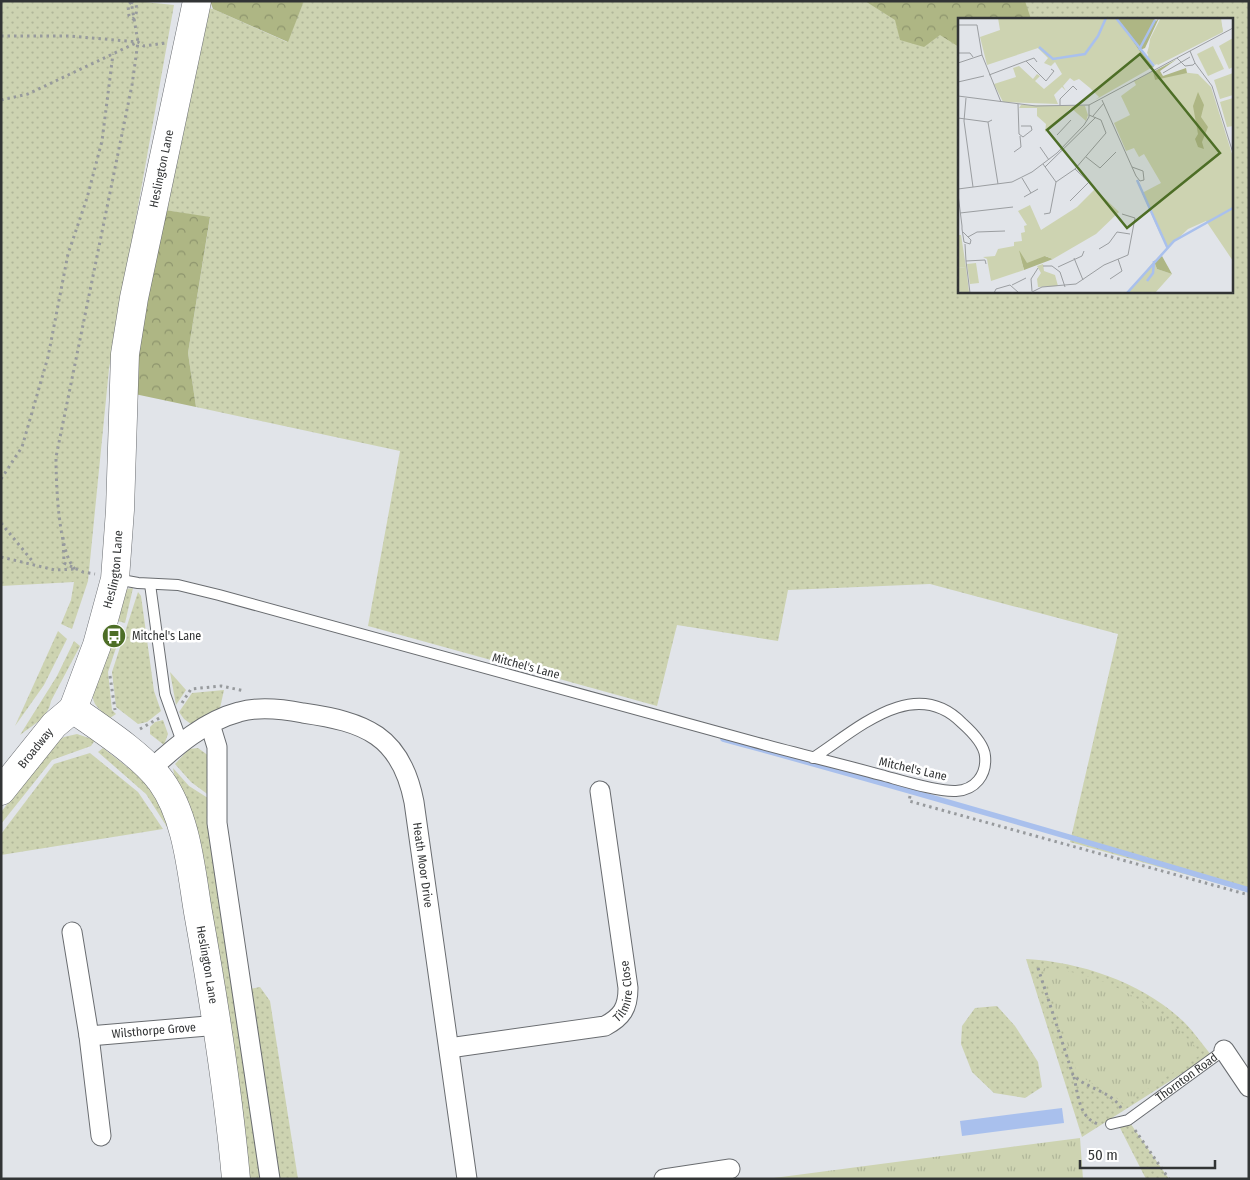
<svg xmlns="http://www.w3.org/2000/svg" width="1250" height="1180" font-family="'Fira Sans Condensed',sans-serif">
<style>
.grass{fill:url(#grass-dots);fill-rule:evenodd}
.forest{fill:url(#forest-crowns)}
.park{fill:url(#park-tufts)}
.water{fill:#a9c0ed}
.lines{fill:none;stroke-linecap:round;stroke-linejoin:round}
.stream{stroke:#a9c0ed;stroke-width:5.5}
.lane-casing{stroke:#696c70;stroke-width:12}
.street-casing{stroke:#696c70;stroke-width:21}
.secondary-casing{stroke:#696c70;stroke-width:29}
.path{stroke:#979a9d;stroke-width:3;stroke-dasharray:2.5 4;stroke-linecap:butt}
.lane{stroke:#fff;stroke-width:10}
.street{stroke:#fff;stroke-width:19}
.secondary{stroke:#fff;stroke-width:28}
.labels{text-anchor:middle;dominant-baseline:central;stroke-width:5;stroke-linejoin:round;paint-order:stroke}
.street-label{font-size:12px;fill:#323435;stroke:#fff}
.poi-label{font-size:12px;fill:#323435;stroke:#fff;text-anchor:start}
.inset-river{fill:none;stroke:#a9c0ed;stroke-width:2.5}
.inset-road{fill:none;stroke:#9b9ea1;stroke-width:1}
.view{fill:#4d6e26;fill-opacity:0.15;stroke:#4d6e26;stroke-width:2.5}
.inset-edge{fill:none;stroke:#323435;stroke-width:2.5}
</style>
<defs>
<pattern id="grass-dots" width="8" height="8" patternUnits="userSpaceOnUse" patternTransform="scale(1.25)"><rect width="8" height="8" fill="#cdd3b1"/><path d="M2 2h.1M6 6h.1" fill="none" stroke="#b0b699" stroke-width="1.8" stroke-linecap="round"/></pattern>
<pattern id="forest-crowns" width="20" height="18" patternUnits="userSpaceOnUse" patternTransform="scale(1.25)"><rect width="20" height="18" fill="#aeb684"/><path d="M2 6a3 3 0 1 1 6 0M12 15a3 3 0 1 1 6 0" fill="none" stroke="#8e956d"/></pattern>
<pattern id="park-tufts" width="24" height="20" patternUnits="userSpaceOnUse" patternTransform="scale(1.25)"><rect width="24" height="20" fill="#cdd3b1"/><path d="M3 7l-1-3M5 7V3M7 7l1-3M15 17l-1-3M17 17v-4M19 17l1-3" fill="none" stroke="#b0b699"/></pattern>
</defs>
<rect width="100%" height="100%" fill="#e1e4e9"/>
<!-- grass -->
<g class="grass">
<path d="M1,1h135l38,4 -65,364 -21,212 -16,48 -11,-5 10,-24 3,-18 -73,4z"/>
<path d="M304,1h945v891l-179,-50 48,-208 -188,-50 -142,6 -10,51 -101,-16 -20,81 -289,-80 32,-175 -204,-44 -8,-54 22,-135 -45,-8 41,-202 7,1 74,33zM959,19h272v272h-272z"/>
<path d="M133,588l-8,35 -7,-2 8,-32z"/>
<path d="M138,592l3,4 13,95 7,20 -14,11 -9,2 -22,-17 -4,-35z"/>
<path d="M117,625l6,2 -15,45 4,38 4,4 -6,4c-5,-4 -11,-8 -15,-14 -10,-19 14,-60 22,-79z"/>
<path d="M58,631l9,8 -23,46 -29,41z"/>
<path d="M74,641l6,5 -29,55c-3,17 -18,24 -31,34l37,-59z"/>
<path d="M170,672l16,18 -10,15z"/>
<path d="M224,690l-4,18 -17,11 -12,5 -7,-5 -5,-7 13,-19z"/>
<path d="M163,720l5,14 -4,11 -14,-11v-7l5,-5z"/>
<path d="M77,734l18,6 -4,6 -39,14 -51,64v-12l55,-69 8,-6z"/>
<path d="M103,748l37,29 11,13 21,37h-5l-21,-33 -48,-42z"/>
<path d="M198,748l11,8 1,40 -19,-14 -16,-18 14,-15z"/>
<path d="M90,753l48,39 25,37 -162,26v-21l53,-70z"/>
<path d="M173,768l16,18 22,14 53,379h-18z"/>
<path d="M1026,959c56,3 117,24 158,63 10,10 18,22 27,33l-129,82z"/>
<path d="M260,987l10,14 28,178h-20l-28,-190z"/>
<path d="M997,1006l18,20 23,36 4,25 -17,11 -31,-5 -22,-21 -11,-28 1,-18 13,-18z"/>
<path d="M1128,1120l41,59h-23l-28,-55z"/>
</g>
<!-- forest -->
<g class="forest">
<path d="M210,1h94l-16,41 -75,-33z"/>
<path d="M865,1h160l6,18h-72v28l-19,-12 -16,12 -24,-7 -5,-20z"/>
<path d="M165,210l45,7 -22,136 8,54 -66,-14 5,-41z"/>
</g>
<!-- park -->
<g class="park">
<path d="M1042,968c64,4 119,39 160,86l-78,50c-14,-14 -32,-18 -47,-31z"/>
<path d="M1080,1138l3,41h-317z"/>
</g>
<!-- water -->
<path class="water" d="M1062,1108l2,15 -102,13 -2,-15z"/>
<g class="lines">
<!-- stream -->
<path class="stream" d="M723,739c176,48 351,99 526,151"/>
<!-- lane casing -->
<g class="lane-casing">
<g id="lane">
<path d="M116,579l22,4 40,2 41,10c178,48 355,98 532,146 43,12 86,22 130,34 19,5 56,17 75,16 19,-1 31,-16 29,-35 -1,-12 -14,-25 -23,-33 -48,-49 -107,8 -149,35"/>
<path d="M150,584l15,110 17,48"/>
<path id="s1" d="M1111,1124l17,-4 96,-70"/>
</g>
</g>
<!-- street casing -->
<g class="street-casing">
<g id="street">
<path d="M210,724l7,23v76l53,356"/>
<path id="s2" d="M151,769c25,-23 54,-48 88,-57 20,-6 44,-3 64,1 62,9 98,22 111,89l53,377"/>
<path d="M72,932l17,104 12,100"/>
<path id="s3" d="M89,1036l130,-11"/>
<path id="s4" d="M449,1048l156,-22c17,-9 23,-18 23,-38l-28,-197"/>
<path d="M1224,1050l25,37"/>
<path d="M664,1179l66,-10"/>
</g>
</g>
<!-- secondary casing -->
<g class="secondary-casing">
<g id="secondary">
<path id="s5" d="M73,709l24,-64 18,-66 5,-69 5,-156 9,-56 63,-297"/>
<path id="s6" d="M73,709c27,19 69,46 88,72 26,36 30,89 37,131 16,89 30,177 38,267"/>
<path id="s7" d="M1,791l53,-66 19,-16"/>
</g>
</g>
<!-- path -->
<g class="path">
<path d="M131,2l5,2c1,7 1,10 -3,15l-4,-3 -1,-11z"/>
<path d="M1,36h68l69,6 6,4 22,-3"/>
<path d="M1,100l27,-6 110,-52"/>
<path d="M1,479l21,-32 26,-90 20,-103 19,-56 15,-57 11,-87"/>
<path d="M1,523l33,40"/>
<path d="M63,537l1,26 19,9 12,2"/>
<path d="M1,557l54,13 20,-1"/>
<path d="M75,569c-17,-17 -19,-88 -19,-112l76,-372 6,-43 -7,-41"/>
<path d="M110,676l5,34"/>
<path d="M182,703l9,-14 30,-3 24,5"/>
<path d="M140,729l21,-12"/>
<path d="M910,796l-1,5 340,94"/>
<path d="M1038,968l35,107c14,14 38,16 48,33"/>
<path d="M1074,1077c4,17 5,41 24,47"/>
<path d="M1135,1130l34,49"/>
</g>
<!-- lane -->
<use href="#lane" class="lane"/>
<!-- street -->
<use href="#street" class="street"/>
<!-- secondary -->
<use href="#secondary" class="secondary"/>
</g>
<!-- icons -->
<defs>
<g id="bus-disc" transform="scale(1.25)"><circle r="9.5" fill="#4d6e26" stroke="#fff"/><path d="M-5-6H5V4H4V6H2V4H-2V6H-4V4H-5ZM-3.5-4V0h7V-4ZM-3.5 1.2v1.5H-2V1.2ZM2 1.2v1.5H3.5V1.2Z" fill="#fff"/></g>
</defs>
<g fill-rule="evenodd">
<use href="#bus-disc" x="114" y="636"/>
</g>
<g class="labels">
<!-- street labels -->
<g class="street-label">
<text stroke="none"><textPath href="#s5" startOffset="551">Heslington Lane</textPath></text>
<text stroke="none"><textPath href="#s5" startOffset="146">Heslington Lane</textPath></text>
<text transform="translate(526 666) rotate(15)">Mitchel's Lane</text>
<text stroke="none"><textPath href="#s7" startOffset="55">Broadway</textPath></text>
<text transform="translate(913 769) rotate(13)">Mitchel's Lane</text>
<text stroke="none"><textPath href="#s2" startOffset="390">Heath Moor Drive</textPath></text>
<text stroke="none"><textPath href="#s6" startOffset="305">Heslington Lane</textPath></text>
<text stroke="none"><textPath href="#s4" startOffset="201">Tilmire Close</textPath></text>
<text stroke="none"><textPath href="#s3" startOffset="65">Wilsthorpe Grove</textPath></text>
<text stroke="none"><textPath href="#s1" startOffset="90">Thornton Road</textPath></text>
</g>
<!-- poi labels -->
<g class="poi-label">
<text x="132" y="636">Mitchel's Lane</text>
</g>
</g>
<!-- overview -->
<g transform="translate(958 18)">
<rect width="275" height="275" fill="#e1e4e9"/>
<path d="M40,0h119l34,50 -56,32 4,-3 -9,-9 -11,-9 -5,2 -4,-3 -7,8 3,5 -4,-4 -8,8 4,9 -55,-2 -9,-18 22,-7 -3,-9 6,-2 14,13 4,-5 3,2 -5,5 9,8 18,-15 -7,-12 -4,4 -7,-3 4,-5 -10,-10 -51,17 -7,-28 20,-7zM263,0l2,14 -65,33 -11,-12 5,-17zM195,53l2,9 26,-8 17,2 13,13 22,70v104l-27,-40 -18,8 -20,19 -8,-14 -18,-41 19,-10 -17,-29 -5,3 -5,-9 -8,3 -12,-28 16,-8 -9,-19 15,-11 -2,-4zM63,87l64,1 3,9 -2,6 -15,-13h-52zM196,243l3,8 15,5 -17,19h-27zM85,246l1,7 11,4 3,11 -20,1 -1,-8 4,-6 -4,-7zM8,249l3,25 -5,1 -6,-2v-23z" fill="#cdd3b1"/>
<path d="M159,0h36l3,3 3,-3 -14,30 -5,2 14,17 -3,1zM219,41l-17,12 3,5 23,-8 1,5 -32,7 -2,-8zM240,74l6,13 -3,12 7,10 -6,15 2,7 -6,-2 -3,-8 3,-5 -5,-28zM60,232l27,6 8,3 -29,11zM204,238l10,18 -15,-5 -3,-8z" fill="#aeb684"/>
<path d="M79,90h34l-26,24 1,-8 -9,-8zM137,171l24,23 -23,22 -43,25 -8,-3 -18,7 -8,-13 5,20 -33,11 -4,-22 -4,-2 12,-1 3,-7 16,-3v-4l8,-1 -1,-8 4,-1 -1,-6 3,-1 -9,-14 12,-6 11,25 36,-23zM0,217h3l5,32 -8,1z" fill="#cdd3b1"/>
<path d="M262,0l3,13 -68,34 -7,-8 2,-18 10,-20zM275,20v29l-4,2 -10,-23zM255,28l11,23 -16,7 -11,-22zM275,55v22l-13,4 -6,-19zM275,80v28l-6,1 -7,-25zM18,245l3,20 -9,1 -3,-20z" fill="#cdd3b1"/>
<path class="inset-river" d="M158,0l38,48M81,29l14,12 32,-5 13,-18 8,-18M181,32l16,-30M179,162l31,69M189,263l6,-8 1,-12M169,275l47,-52 59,-33"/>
<path class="inset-road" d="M0,7h19l5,30 19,47M0,35h12l3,4M219,40l8,8 8,-1 2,-2 -5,-12M68,43l20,20 8,-10 -3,-2M0,45l24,-8M237,45l17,23 21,67M205,55l27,-16M31,57l45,-17 3,4M0,64l26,-6M0,78l78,10 53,-1 144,-77M8,80l-2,23 9,66M144,82l34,76 4,5 4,-1 -1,-9 -11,-4M60,86l1,30 4,3 9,-7 -1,-4h-10M102,87v-6l13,-13 4,4M135,98l11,-13M0,100l30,4 4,-2M30,104l10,62M99,117l14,-15M82,129l9,13M56,134l7,-5 -1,-11M128,139l14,11 16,-16M85,146l13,18 19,-13 31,-36 -5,-13 -12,-5M87,149l51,-50M117,151l19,18M64,160l9,15M0,171l54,-7 20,-10 25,-19 27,-28 5,-8v-12M0,176l4,32v3l2,13 6,2 1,-4 -8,-8M66,179l14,-8M112,183l19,-19M2,195l53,-6M86,196l6,-1 6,-31M10,219l9,-5 28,-1M7,226l1,17 19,-1 1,4M141,231l10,-6 8,-11 13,2M116,240l9,22M8,243l4,32M85,248h9l8,6 5,15M100,249l24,-11 2,-5M152,261l12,-8 -4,-12M54,267l14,-7M74,273l-1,-12 7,-11M36,275l2,-4 14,-4 9,8M72,275l12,-6 34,-3 28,-19 24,-10 7,-37 -13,-4"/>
<path class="view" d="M182,36l80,99 -93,75 -80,-98z"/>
<rect width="275" height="275" class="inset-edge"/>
</g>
<!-- border -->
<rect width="1250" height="1180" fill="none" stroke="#323435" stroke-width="5"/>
<!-- scale -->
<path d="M1080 1160v8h135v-8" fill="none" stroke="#323435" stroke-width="2.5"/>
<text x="1088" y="1160" font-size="15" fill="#323435" stroke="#ffffff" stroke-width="4" paint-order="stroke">50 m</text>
</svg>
